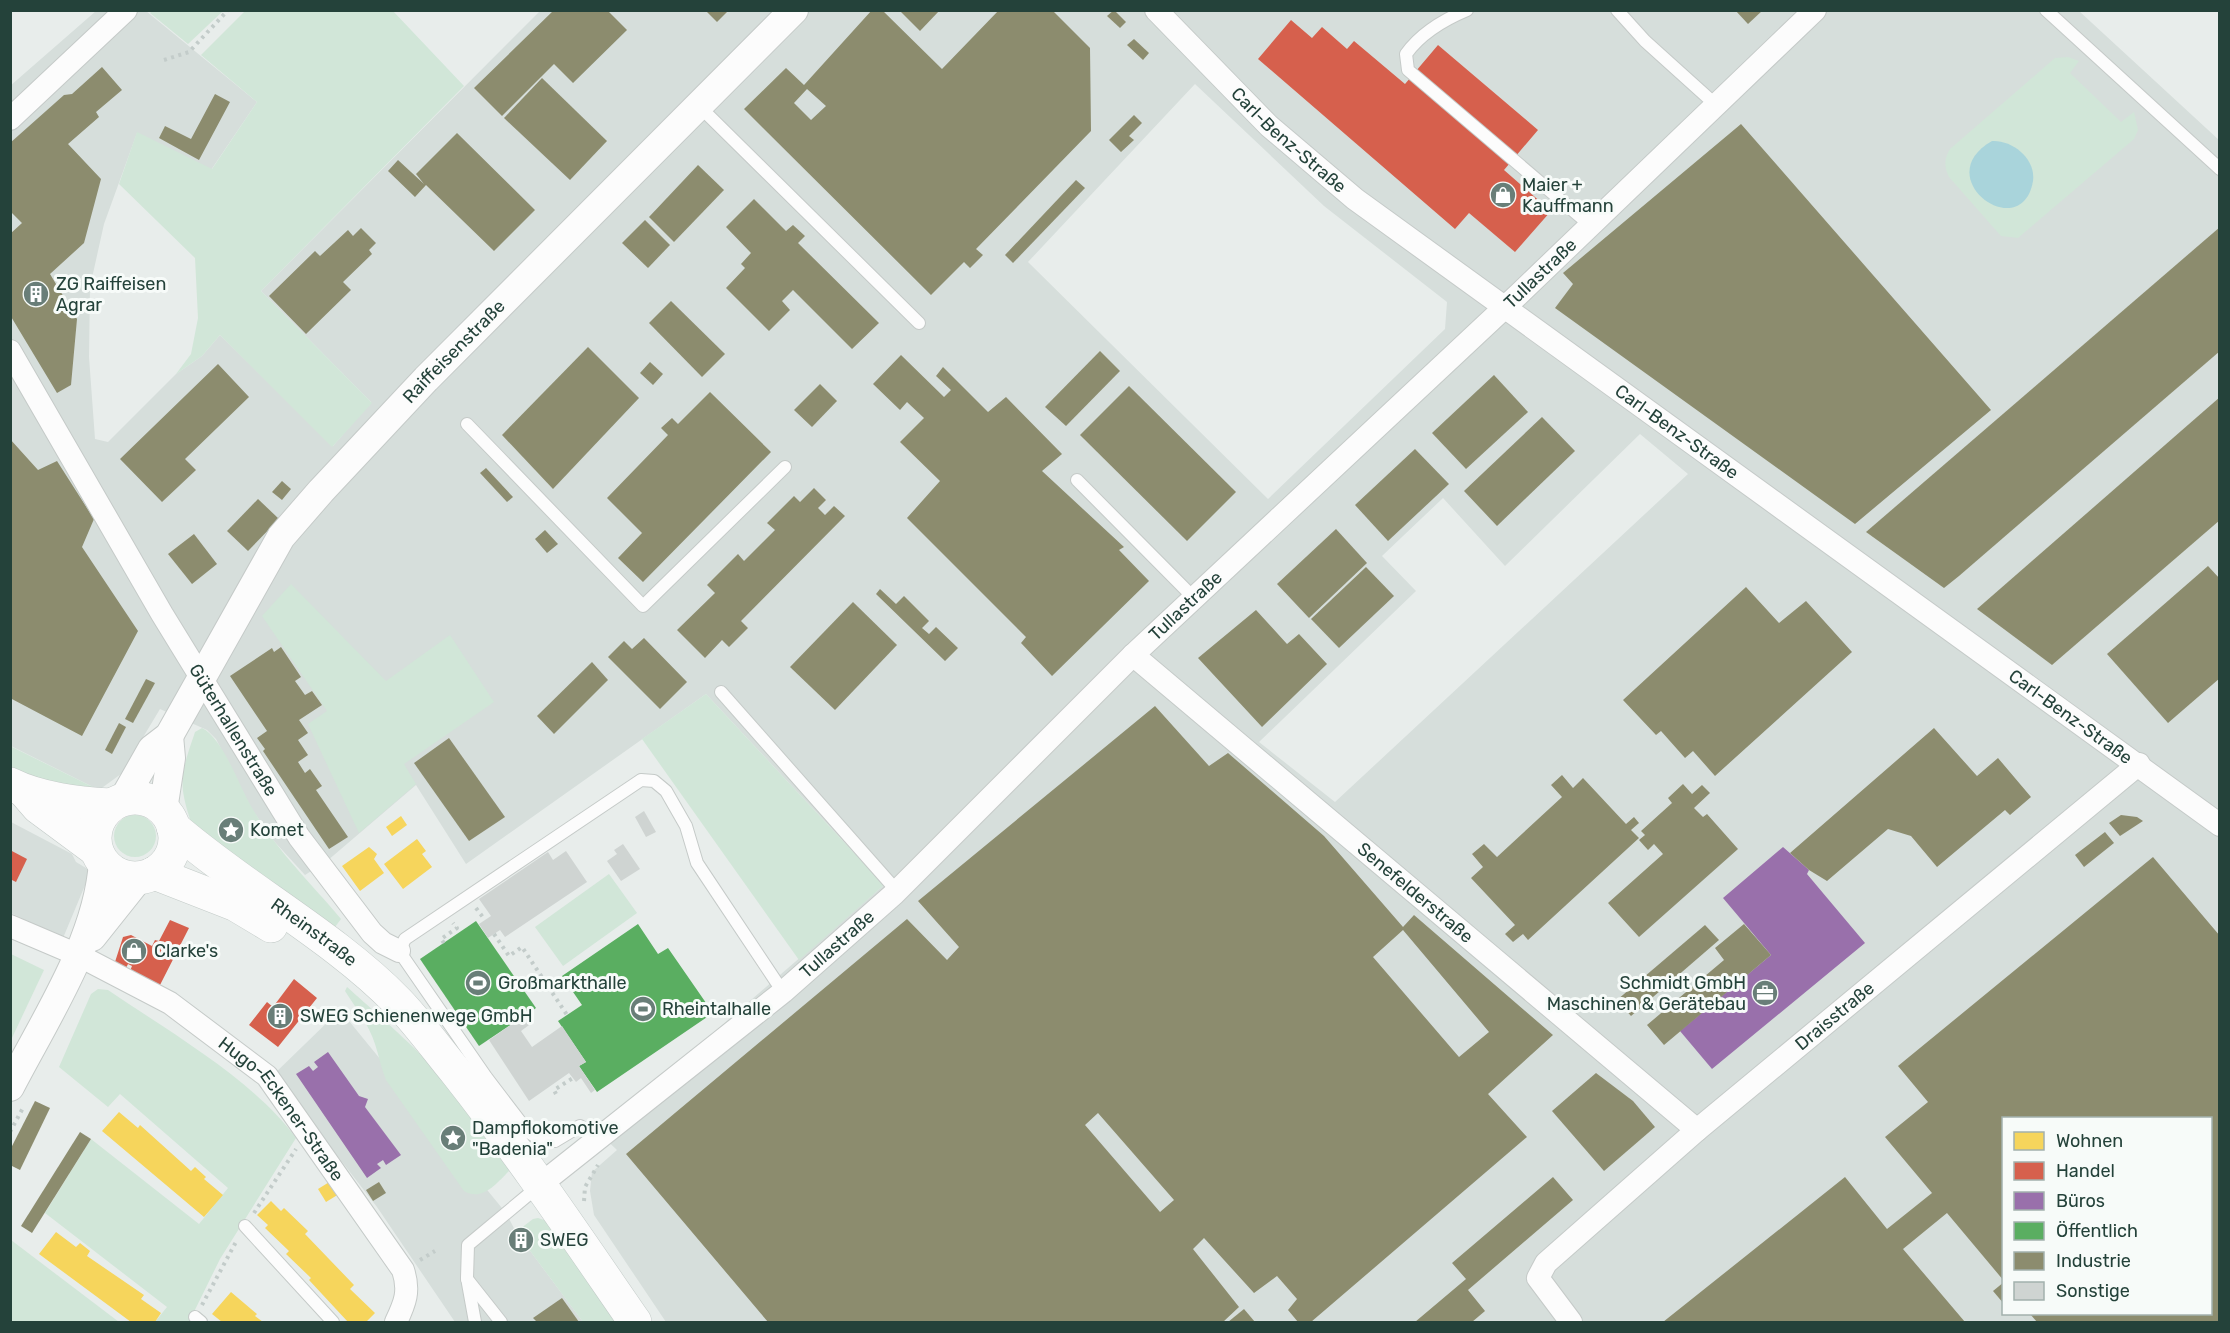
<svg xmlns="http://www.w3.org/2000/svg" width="2230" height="1333" font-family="Rubik,sans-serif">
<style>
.built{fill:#d6dedb;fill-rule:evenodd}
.green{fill:#d1e6d8}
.water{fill:#a9d4db}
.homes{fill:#f6d55c}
.shops{fill:#d6604d}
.offices{fill:#9970ab}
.public{fill:#5aae61}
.industry{fill:#8c8c6e;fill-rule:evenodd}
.building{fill:#cfd4d2}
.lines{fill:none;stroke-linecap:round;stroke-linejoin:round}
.service-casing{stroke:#c5cac8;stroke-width:14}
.minor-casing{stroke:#c5cac8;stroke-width:24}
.tertiary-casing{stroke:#c5cac8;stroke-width:30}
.secondary-casing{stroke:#c3cbc8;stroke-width:34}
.path{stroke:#c3ccca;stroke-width:4;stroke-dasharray:3 4.5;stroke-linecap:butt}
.service{stroke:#fcfcfc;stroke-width:12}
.minor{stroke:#fcfcfc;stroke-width:22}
.tertiary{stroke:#fcfcfc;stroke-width:28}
.secondary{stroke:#fcfcfc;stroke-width:33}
.labels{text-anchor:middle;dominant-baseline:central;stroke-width:6;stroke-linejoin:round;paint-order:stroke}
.street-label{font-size:18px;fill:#24423a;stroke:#f7fbf9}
.poi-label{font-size:18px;fill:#24423a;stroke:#f7fbf9;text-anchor:start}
</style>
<rect width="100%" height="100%" fill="#e8edeb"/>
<!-- built -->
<g class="built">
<path d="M1325,10l754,1 140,129v1182h-1553l-72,-107 -4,-24 2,-19 25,-22 -22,-21 82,-65 207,-179 -178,-191 -240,170 -50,-79 -89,76 -22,14 -32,-35 -22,-32 -35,-69 -9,-9 -47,-21 -39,65 -22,16 -88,-44 -1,-660 86,-75h50l111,91 -46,68 -74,-37 -33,91 -14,63 -1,70 6,82 13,3 68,-68 26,-18 18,-21 113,111 38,-44 -110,-111 279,-280zM1195,84l129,122 123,96 -2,27 -177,170 -240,-237zM1640,434l48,40 -353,328 -76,-60 157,-151 -34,-35 61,-58 62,68zM2004,1118h206v196h-206z"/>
<path d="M11,822l61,32 4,8 15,9 -28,67 -52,-25z"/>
<path d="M340,1010l166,203 10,19 67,90h-128l-78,-115 -62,-80 -46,-48z"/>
</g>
<!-- green -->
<g class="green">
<path d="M153,10h70v1l-35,33 -38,-31z"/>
<path d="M246,10l147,1 71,75 -203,205 111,112 -40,44 -112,-112 -18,21 -26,18 15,-20 7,-36 -3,-60 -76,-74 18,-52 75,37 45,-67 -56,-47z"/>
<path d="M2068,57l11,4 -9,12 51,49 13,-10 4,18 -4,9 -116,99 -17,-2 -52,-59c-5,-10 -5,-18 1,-28l105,-91z"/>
<path d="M291,584l95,97 64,-46 44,67 -90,62 12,20 -57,49 -51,-109 19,-13 -65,-95z"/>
<path d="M706,694l178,191 -85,75 -157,-221z"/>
<path d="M202,728c21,10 37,58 49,78 23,42 60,77 90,113l-6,8 -143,-102c-15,-44 -11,-51 3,-93z"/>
<path d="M10,746l89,44c-28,4 -63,-8 -88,-22z"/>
<circle cx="135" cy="836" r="21"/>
<path d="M609,874l28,39 -74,53 -28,-39z"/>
<path d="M11,954l33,16 -33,70z"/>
<path d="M347,987c47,42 144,125 162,184 -12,12 -27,31 -45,20l-78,-111c-5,-12 -7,-24 -11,-36 -6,-19 -19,-36 -30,-53z"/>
<path d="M98,989l10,1c60,41 146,90 188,148l-76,121 -31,63h-34l12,-15 -122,-94 46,-74 108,85 29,-36 -108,-94 -12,13 -49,-40 32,-73z"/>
<path d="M538,1218l9,3 70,101h-34l-67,-90 17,-13z"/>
<path d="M11,1240l108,82h-108z"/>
</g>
<!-- water -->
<path class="water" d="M1992,141c21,-1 44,18 41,40 -11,65 -106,-3 -41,-40z"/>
<!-- homes -->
<g class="homes">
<path d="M401,816l6,9 -15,11 -6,-9z"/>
<path d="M417,839l9,12 -4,3 10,13 -29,22 -19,-25z"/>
<path d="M369,847l8,7 -3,5 10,14 -24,18 -18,-25z"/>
<path d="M119,1112l19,16 2,-3 51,46 4,-4 11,10 -2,2 19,16 -19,22 -102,-86z"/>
<path d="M331,1181l8,13 -13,8 -8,-13z"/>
<path d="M271,1201l10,10 3,-3 24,23 -3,3 49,51 -4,4 25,24 -9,9h-18l-39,-42 2,-2 -25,-24 3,-3 -24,-23 3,-3 -11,-10z"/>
<path d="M56,1232l20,15 4,-4 10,8 -3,5 57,39 -3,4 20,14 -6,9h-24l-92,-68z"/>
<path d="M231,1292l26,22 -2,2 8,6h-41l-10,-8z"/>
</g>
<!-- shops -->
<g class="shops">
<path d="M1291,20l21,18 10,-11 25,22 7,-8 51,43 33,-39 100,85 -34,40 47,41 -36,41 -46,-39 -14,16 -197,-170z"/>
<path d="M10,850l17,9 -11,23 -6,-3z"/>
<path d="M170,920l19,8 -29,57 -30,-14 2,-5 -4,-2 -2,4 -11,-6 8,-25 8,-2 21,11 3,-6 4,1z"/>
<path d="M294,979l23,19 -39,49 -29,-22 18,-23 6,5z"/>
</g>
<!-- offices -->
<g class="offices">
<path d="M1783,847l26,23 -2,4 58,69 -153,126 -32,-38 91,-76 -48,-57z"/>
<path d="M328,1052l31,44 9,3 -3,8 36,48 -15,10 -3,-5 -6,4 4,4 -14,10 -71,-104 13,-8 4,5 5,-4 -4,-5z"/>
</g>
<!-- public -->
<g class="public">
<path d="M476,921l60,87 -57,38 -59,-87z"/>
<path d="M638,924l20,30 10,-6 45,65 -116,79 -18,-26 7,-4 -28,-41 24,-16 -20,-29z"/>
</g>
<!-- industry -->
<g class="industry">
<path d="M554,10h53l20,20 -54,53 -19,-19 -52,52 -28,-28z"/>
<path d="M705,10h24l-12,12z"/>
<path d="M872,10h10l60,59 57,-59h53l38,38 1,83 -115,118 7,6 -13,13 -6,-6 -33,33 -187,-186 42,-41 18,17zM807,89l19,17 -15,14 -17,-17z"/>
<path d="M899,10h41l-20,21z"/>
<path d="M1114,10l12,12 -6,6 -13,-12z"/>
<path d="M1735,10h28l-15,14z"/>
<path d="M1134,39l15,14 -6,7 -16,-15z"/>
<path d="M102,67l20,23 -26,22 3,5 -31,27 33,35 -17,64 -34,31 27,45 -6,66 -14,8 -47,-78v-81l12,-11 -12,-12v-68l54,-48 8,-1z"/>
<path d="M542,78l65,63 -37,39 -66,-62z"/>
<path d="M215,94l15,8 -31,58 -40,-22 6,-12 26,13z"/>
<path d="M1134,115l8,8 -13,13 5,4 -13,12 -12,-12z"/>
<path d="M1741,124l250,286 -136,114 -300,-216 18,-24 -10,-11z"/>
<path d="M457,133l78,77 -41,41 -68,-66 -11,12 -27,-26 10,-11 26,24 -8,-10z"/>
<path d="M698,165l26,25 -50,52 -25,-25z"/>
<path d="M1076,180l9,8 -72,75 -8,-8z"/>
<path d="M754,199l32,32 7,-6 12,11 -7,7 81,80 -27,26 -59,-59 -11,11 8,9 -21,21 -43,-43 19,-20 -4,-4 10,-11 -25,-26z"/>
<path d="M645,220l25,25 -22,23 -26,-25z"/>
<path d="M2220,227v124l-261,225 -15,12 -78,-56z"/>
<path d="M361,228l15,15 -7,7 3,4 -29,28 8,8 -45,44 -37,-38 46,-45 5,5 28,-26 5,6z"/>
<path d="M671,301l54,53 -23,23 -53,-54z"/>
<path d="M588,347l51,51 -86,91 -51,-54z"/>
<path d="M1100,351l20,20 -54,55 -21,-19z"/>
<path d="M901,355l43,42 7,-7 -15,-14 7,-9 45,45 18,-15 56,57 -20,17 82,76 -5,3 30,31 -97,95 -31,-33 5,-6 -119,-119 33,-37 -40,-39 24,-24 -17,-16 -7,8 -27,-26z"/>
<path d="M650,362l13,12 -10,11 -13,-12z"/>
<path d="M218,364l31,33 -64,62 11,11 -34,32 -42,-43z"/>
<path d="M1494,375l34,37 -62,57 -34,-36z"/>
<path d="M820,384l17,17 -25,26 -18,-17z"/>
<path d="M1129,386l107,106 -49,49 -107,-106z"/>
<path d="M710,392l61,60 -128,130 -25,-24 24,-25 -35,-35 61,-63 -7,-7 11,-10 6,6z"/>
<path d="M2220,397v123l-168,145 -75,-56z"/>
<path d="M1542,417l33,34 -78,75 -33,-35z"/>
<path d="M10,439l28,31 19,-9 37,58 -12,28 56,84 -56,105 -72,-38z"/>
<path d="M1415,449l34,35 -61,57 -33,-36z"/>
<path d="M486,468l27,29 -6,5 -27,-29z"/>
<path d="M282,481l9,8 -9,11 -10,-8z"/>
<path d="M814,488l12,12 -8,8 7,7 9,-9 11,10 -104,105 7,7 -19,19 -7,-7 -17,18 -28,-28 38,-37 -8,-8 31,-31 6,7 31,-31 -8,-7 27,-27 6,6z"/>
<path d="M258,499l21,20 -31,32 -21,-20z"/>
<path d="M1336,529l31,34 -58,55 -32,-34z"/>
<path d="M545,530l13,14 -11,9 -12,-14z"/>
<path d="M194,534l23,30 -25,20 -24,-30z"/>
<path d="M2208,566l12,13v99l-52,45 -61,-69z"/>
<path d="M1366,567l28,29 -55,52 -28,-29z"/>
<path d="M1746,587l33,36 27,-22 46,51 -137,124 -22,-25 -8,7 -24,-27 -5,4 -33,-35z"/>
<path d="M880,589l16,15 8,-8 25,25 -7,7 7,6 7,-7 22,21 -13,13 -69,-67z"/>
<path d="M853,602l44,43 -62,65 -45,-43z"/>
<path d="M1256,610l31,34 12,-10 28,30 -65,63 -64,-69z"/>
<path d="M644,638l43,44 -27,27 -52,-52 16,-16 8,8z"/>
<path d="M281,647l20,30 -6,4 10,14 7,-4 10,14 -23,15 9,13 -10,7 10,15 -10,7 7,11 5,-4 12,17 -6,4 32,47 -19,12 -66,-98 2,-2 -8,-11 10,-7 -37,-55 42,-28 2,4z"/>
<path d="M592,662l16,18 -54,54 -17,-18z"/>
<path d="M146,679l9,4 -22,40 -8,-4z"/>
<path d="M1155,706l54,60 19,-13 96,83 79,91 11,-12 139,120 -65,59 39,43 -216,185h-13l-10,-12 9,-11 -20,-23 -23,17 -50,-55 -11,11 46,58 -16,15h-455l-142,-168 281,-235 40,41 12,-13 -41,-46zM1403,930l86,102 -30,25 -86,-100zM1098,1113l76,87 -14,12 -75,-87z"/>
<path d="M119,723l7,4 -14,27 -7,-4z"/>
<path d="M1934,728l43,48 21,-18 33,39 -21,18 -5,-5 -68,57 -26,-31 -23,-7 -61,52 -18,-11 -19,-17z"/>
<path d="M449,738l56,79 -36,24 -55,-78z"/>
<path d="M1562,775l11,13 10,-10 43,46 8,-7 5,6 -8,7 8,8 -111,102 -5,-6 -10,8 -8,-8 10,-9 -44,-47 12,-11 -11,-13 12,-10 13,13 65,-60 -11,-12z"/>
<path d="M1683,784l9,10 10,-9 8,8 -16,15 9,9 4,-3 31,35 -99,88 -31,-34 55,-49 -9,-10 -6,6 -9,-10 6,-5 -4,-4 31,-28 -4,-5z"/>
<path d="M2121,815l16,2 6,4 -23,15 -11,-13z"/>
<path d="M2105,832l9,11 -30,24 -9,-12z"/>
<path d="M2153,857l67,79v386h-183l-7,-8h180v-196h-206v163l-57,-68 -44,36 62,73h-302l182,-145 42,52 45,-36 -47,-56 43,-35 -30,-36z"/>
<path d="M1744,924l27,31 -107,90 -17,-20 77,-65 -9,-12z"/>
<path d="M1705,925l14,15 -88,76 -14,-16z"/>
<path d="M1596,1073l37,28 22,26 -51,44 -52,-60z"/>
<path d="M35,1101l15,7 -30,62 -10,-5v-15z"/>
<path d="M80,1132l11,7 -59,94 -11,-7z"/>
<path d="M1553,1177l20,23 -105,90 17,21 -13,11h-57l51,-43 -14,-16z"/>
<path d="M379,1182l7,11 -13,8 -7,-11z"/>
<path d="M2004,1282v22l-11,-13z"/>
<path d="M562,1298l17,24h-42l-4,-4z"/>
<path d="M1244,1309l11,13h-27z"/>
</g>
<!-- building -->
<g class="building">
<path d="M644,811l12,21 -10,5 -11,-20z"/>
<path d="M623,844l17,25 -19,12 -14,-20 10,-7 -3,-4z"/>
<path d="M566,851l21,31 -82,55 -5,-7 -12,8 -9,-14 12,-8 -12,-17 69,-47 5,8z"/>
<path d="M528,1013l5,9 -12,9 11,16 30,-21 24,36 -7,4 16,24 -4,3 -10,-15 -5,4 -7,-9 -40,28 -40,-61z"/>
</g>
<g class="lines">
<!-- service casing -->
<g class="service-casing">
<g id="service">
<path d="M1467,10c-24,10 -46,23 -61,44l2,16 182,155"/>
<path d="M1617,10l28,31 71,64"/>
<path d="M2046,10l174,159"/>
<path d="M700,107l219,216"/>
<path d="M467,424l176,182 142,-139"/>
<path d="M1077,480l117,118"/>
<path d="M721,692l176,199"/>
<path d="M598,1137l-18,-11 -25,15 -14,-1 -13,-8 -42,-55 -87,-126 6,-12 236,-159 13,1 12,10 20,35 11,37 86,129"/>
<path d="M245,1226l88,96"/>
<path d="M467,1279l34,43"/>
<path d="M195,1317l6,5"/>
<path d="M475,1322l-8,-44 1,-33 72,-60"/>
</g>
</g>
<!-- minor casing -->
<g class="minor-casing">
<g id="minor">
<path id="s1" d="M1156,10l113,116 86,73 865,626"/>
<path d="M10,119l116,-109"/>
<path id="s2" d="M10,351l152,263 137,223 73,96 11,10 16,8"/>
<path id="s3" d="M1133,655l564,475"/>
<path id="s4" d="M10,926l68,29 92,48 97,73 136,194c7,21 2,33 -7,52"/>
<path id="s5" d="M541,1184l242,-192 111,-98 239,-239 386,-361 296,-284"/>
<path id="s6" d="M1571,1322l-33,-44 8,-15 151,-133 442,-366"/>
</g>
</g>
<!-- tertiary casing -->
<g class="tertiary-casing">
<g id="tertiary">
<path id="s7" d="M123,800l29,-51 17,-13 112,-199 40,-46 105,-112 368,-369"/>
<path d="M163,810l8,-52 -2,-22"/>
<path d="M92,937l47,-59"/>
<path d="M10,1087c35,-68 88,-147 93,-225"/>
</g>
</g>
<!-- secondary casing -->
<g class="secondary-casing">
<g id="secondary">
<path d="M10,784c30,15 68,19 101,21"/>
<path d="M25,792l13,15 58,43"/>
<circle cx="135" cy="838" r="40"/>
<path id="s8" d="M173,827c70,61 162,110 225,175 21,22 39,47 58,70 64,81 121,166 179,250"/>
<path d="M154,873l82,32 35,21"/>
</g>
</g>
<!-- path -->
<g class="path">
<path d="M164,60l25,-8 39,-42"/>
<path d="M476,908l9,12"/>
<path d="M494,934l15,22 13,-9 45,68"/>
<path d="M444,943l-3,-4 16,-11 -4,-5"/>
<path d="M556,1094l-2,-4 19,-12"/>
<path d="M10,1132l14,-26"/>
<path d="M584,1201l1,-14 13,-22"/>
<path d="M254,1213l42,-64"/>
<path d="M420,1260l15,-9"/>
<path d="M202,1305l35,-65"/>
</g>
<!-- service -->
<use href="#service" class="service"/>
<!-- minor -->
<use href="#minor" class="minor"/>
<!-- tertiary -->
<use href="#tertiary" class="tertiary"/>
<!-- secondary -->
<use href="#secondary" class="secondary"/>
</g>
<!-- icons -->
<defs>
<g id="shop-disc" transform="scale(1.35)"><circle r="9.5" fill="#697e78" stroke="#f7fbf9"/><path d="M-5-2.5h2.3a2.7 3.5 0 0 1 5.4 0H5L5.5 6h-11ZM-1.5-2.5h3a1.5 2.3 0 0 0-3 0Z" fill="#fff"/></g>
<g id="building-disc" transform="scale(1.35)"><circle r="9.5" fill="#697e78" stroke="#f7fbf9"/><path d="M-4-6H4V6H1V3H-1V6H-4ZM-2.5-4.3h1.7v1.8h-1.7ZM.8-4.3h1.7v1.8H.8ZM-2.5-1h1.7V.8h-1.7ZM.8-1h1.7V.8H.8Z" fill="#fff"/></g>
<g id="sight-disc" transform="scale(1.35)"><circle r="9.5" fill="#697e78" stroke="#f7fbf9"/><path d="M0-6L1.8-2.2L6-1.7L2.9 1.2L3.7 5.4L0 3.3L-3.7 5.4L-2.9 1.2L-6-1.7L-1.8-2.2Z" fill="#fff"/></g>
<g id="stadium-disc" transform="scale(1.35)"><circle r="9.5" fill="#697e78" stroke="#f7fbf9"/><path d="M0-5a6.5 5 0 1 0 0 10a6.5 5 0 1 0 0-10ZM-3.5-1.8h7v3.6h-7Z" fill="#fff"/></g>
<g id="office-disc" transform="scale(1.35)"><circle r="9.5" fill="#697e78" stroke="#f7fbf9"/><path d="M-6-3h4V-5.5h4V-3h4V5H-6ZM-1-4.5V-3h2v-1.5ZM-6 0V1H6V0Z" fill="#fff"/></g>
</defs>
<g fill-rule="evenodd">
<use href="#shop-disc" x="1503" y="195"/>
<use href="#building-disc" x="36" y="294"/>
<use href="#sight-disc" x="231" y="830"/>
<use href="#shop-disc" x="134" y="951"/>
<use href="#stadium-disc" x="478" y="983"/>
<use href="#office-disc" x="1765" y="993"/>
<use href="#stadium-disc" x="643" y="1009"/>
<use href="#building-disc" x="280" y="1016"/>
<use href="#sight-disc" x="453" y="1138"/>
<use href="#building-disc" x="521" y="1240"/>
</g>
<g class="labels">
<!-- street labels -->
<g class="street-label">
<text stroke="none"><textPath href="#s1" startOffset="186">Carl-Benz-Straße</textPath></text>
<text stroke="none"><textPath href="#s5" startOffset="1353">Tullastraße</textPath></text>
<text stroke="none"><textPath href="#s7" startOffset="562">Raiffeisenstraße</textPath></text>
<text stroke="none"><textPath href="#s1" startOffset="672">Carl-Benz-Straße</textPath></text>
<text stroke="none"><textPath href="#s5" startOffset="867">Tullastraße</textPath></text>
<text stroke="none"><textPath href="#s1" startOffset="1158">Carl-Benz-Straße</textPath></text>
<text stroke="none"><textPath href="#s2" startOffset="440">Güterhallenstraße</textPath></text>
<text stroke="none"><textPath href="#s3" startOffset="369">Senefelderstraße</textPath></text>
<text stroke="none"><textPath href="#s8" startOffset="176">Rheinstraße</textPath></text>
<text stroke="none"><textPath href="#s5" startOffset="381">Tullastraße</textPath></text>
<text stroke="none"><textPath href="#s6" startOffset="452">Draisstraße</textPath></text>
<text stroke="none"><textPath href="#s4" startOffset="333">Hugo-Eckener-Straße</textPath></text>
</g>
<!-- poi labels -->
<g class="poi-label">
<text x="1522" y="185">Maier +<tspan x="1522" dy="21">Kauffmann</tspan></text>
<text x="56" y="284">ZG Raiffeisen<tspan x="56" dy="21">Agrar</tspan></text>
<text x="250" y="830">Komet</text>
<text x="154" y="951">Clarke's</text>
<text x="498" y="983">Großmarkthalle</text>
<text x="1746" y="983" text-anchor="end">Schmidt GmbH<tspan x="1746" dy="21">Maschinen &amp; Gerätebau</tspan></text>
<text x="662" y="1009">Rheintalhalle</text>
<text x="300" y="1016">SWEG Schienenwege GmbH</text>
<text x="472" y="1128">Dampflokomotive<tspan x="472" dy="21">"Badenia"</tspan></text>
<text x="540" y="1240">SWEG</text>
</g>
</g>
<!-- border -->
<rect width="2230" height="1333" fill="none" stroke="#24423a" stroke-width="24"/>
<!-- legend -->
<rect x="2002" y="1117" width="210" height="198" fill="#f7fbf9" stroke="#a3b1ad" stroke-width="1.5"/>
<rect x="2014" y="1132" width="30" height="18" fill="#f6d55c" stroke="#a3b1ad" stroke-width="1.5"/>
<text x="2056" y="1147" font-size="18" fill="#24423a">Wohnen</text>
<rect x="2014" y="1162" width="30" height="18" fill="#d6604d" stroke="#a3b1ad" stroke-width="1.5"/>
<text x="2056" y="1177" font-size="18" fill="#24423a">Handel</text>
<rect x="2014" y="1192" width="30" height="18" fill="#9970ab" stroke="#a3b1ad" stroke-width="1.5"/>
<text x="2056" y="1207" font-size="18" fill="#24423a">Büros</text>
<rect x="2014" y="1222" width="30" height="18" fill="#5aae61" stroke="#a3b1ad" stroke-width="1.5"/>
<text x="2056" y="1237" font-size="18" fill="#24423a">Öffentlich</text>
<rect x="2014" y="1252" width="30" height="18" fill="#8c8c6e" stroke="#a3b1ad" stroke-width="1.5"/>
<text x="2056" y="1267" font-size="18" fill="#24423a">Industrie</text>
<rect x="2014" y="1282" width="30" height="18" fill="#cfd4d2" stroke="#a3b1ad" stroke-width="1.5"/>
<text x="2056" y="1297" font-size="18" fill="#24423a">Sonstige</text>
</svg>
